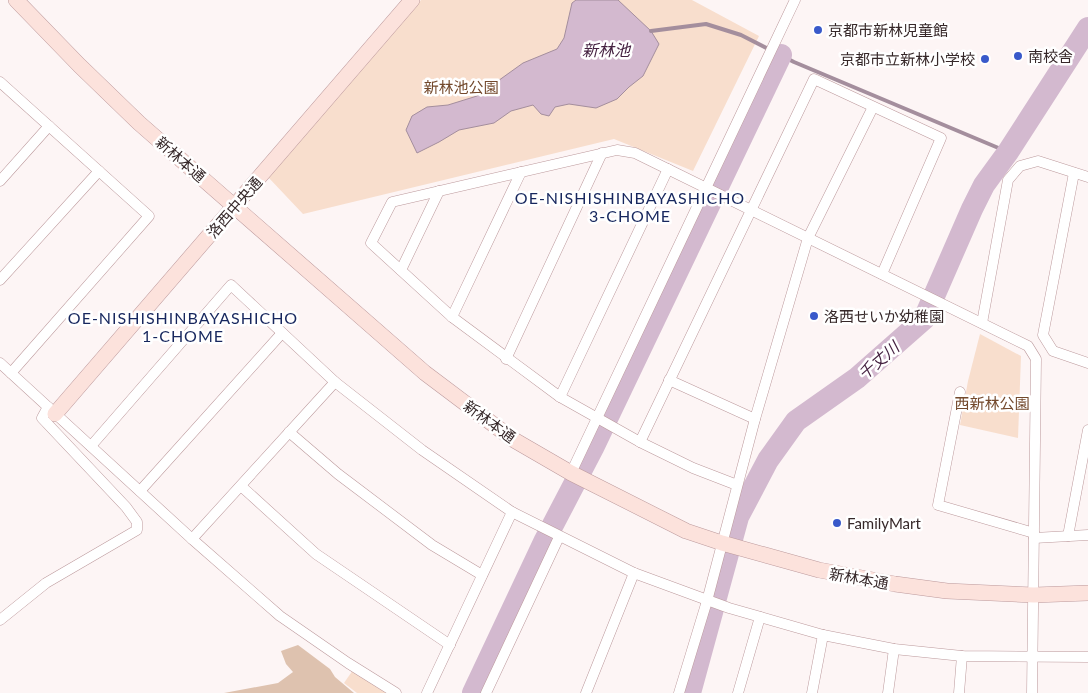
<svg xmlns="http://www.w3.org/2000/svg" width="1088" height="693" font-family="Lato,'Noto Sans JP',sans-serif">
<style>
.green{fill:#f8decd}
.forest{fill:#dec2af}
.water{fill:#d3b9cf;stroke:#a48e9d}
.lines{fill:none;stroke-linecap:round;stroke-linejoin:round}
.stream{stroke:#a48e9d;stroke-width:4}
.river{stroke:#d3b9cf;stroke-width:22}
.street-casing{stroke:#bc999c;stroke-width:11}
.secondary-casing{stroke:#bc999c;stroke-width:16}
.street{stroke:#fff;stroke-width:10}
.secondary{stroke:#fce2dc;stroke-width:15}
.poi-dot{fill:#3959ca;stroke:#fff;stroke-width:2}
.labels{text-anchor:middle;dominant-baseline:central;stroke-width:5;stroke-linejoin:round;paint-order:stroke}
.poi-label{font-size:15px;fill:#362829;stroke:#fff;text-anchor:start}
.park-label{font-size:15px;fill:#73492c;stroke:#fff}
.street-label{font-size:15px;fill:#362829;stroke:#fff}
.water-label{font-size:16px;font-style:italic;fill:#452241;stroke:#fff}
.neighbourhood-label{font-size:16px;letter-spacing:1px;fill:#17275e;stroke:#fff}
</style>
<rect width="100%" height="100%" fill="#fdf5f5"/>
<!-- green -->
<g class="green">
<path d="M421,0h271l67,36 -66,135 -79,-32 -311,75 -35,-37z"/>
<path d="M980,334l41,22 -3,82 -58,-13 8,-44z"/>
<path d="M353,670l38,23h-34l-13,-10z"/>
</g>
<!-- forest -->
<path class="forest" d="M298,645l32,24 5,8 19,16h-130l54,-10 15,-11 -7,-8 -5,-13z"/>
<!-- water -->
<path class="water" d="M576,0h42l33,31 8,13 -16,32 -14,11 -12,12 -21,9 -27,-4 -14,3 -6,9 -8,-2 -8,-9 -22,6 -17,12 -35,7 -20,12 -22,11 -11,-23 6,-14 15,-9 21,-2 29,-9 46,-33 34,-14 7,-11 8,-35z"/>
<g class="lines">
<!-- stream -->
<path class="stream" d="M651,31l55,-7 35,11 53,27 214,90"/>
<!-- river -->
<g class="river">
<path d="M473,693l72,-153 48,-92 188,-393"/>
<path d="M690,693l48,-176 30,-57 28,-39 61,-43 67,-59 48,-110 12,-24 24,-33 80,-124"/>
</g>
<!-- street casing -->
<g class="street-casing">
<g id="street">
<path d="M0,82l149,134 -138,157"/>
<path d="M1074,173l-31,162 10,16 35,12"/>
<path d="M0,181l49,-55"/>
<path d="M401,270l38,-79"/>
<path d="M0,280l99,-109"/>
<path d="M452,317l69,-145"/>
<path d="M982,323l26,-143 12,-14 18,-5 50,16"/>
<path d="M506,359l96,-206"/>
<path d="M0,363l192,176 88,77 68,47 48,30"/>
<path d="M669,380l86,39"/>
<path d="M960,392l-22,113 96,28"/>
<path d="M560,397l108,-228"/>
<path d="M289,432l49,42 94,71 50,30"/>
<path d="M640,442l174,-363 127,59 -59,136"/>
<path d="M91,446l140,-161 104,97 87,68 90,62 122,61 95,35 94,27 71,14 68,7 126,1"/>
<path d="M571,473l224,-473"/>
<path d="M737,485l-44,-17 -53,-26 -80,-45 -108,-80 -81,-74 21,-41 225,-52 18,3 393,193 8,13 -4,334"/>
<path d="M241,486l75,68 134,91"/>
<path d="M140,491l142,-158"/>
<path d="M1068,536l20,-106"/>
<path d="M1034,538l54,-3"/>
<path d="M192,539l143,-157"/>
<path d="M0,620l46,-37 91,-53v-8l-11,-15 -84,-89 6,-11"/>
<path d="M427,693l85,-181"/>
<path d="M486,693l73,-156"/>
<path d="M586,693l48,-120"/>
<path d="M679,693l28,-92 48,-182 53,-181 65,-131"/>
<path d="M738,693l22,-76"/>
<path d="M812,693l11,-58"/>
<path d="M888,693l6,-44"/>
<path d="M959,693l3,-37"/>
</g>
</g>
<!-- secondary casing -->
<g class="secondary-casing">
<g id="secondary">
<path d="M16,0l63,65 60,58 286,250 89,67 57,33 115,58 36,12 97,27 76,14 52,7 87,4 54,-2"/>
<path d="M55,414l357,-414"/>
</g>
</g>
<!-- street -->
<use href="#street" class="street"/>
<!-- secondary -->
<use href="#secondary" class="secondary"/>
</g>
<!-- markers -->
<g class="poi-dot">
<circle cx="818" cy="30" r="5"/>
<circle cx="1018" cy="56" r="5"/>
<circle cx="985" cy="59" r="5"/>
<circle cx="814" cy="316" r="5"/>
<circle cx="837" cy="523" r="5"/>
</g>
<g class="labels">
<!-- poi labels -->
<g class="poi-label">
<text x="828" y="30">京都市新林児童館</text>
<text x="1028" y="56">南校舎</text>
<text x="975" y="59" text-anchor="end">京都市立新林小学校</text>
<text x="824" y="316">洛西せいか幼稚園</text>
<text x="847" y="523">FamilyMart</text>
</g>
<!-- park labels -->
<g class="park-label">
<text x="461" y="87">新林池公園</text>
<text x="992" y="403">西新林公園</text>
</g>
<!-- street labels -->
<g class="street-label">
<text transform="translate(181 159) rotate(41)">新林本通</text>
<text transform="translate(234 207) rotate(-49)">洛西中央通</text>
<text transform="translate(490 421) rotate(36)">新林本通</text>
<text transform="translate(859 578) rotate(10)">新林本通</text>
</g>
<!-- water labels -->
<g class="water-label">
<text x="606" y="49">新林池</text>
<text transform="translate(878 360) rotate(-41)">千丈川</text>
</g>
<!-- neighbourhood labels -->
<g class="neighbourhood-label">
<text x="630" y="197">OE-NISHISHINBAYASHICHO<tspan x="630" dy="18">3-CHOME</tspan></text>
<text x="183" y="317">OE-NISHISHINBAYASHICHO<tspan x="183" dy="18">1-CHOME</tspan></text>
</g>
</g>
</svg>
